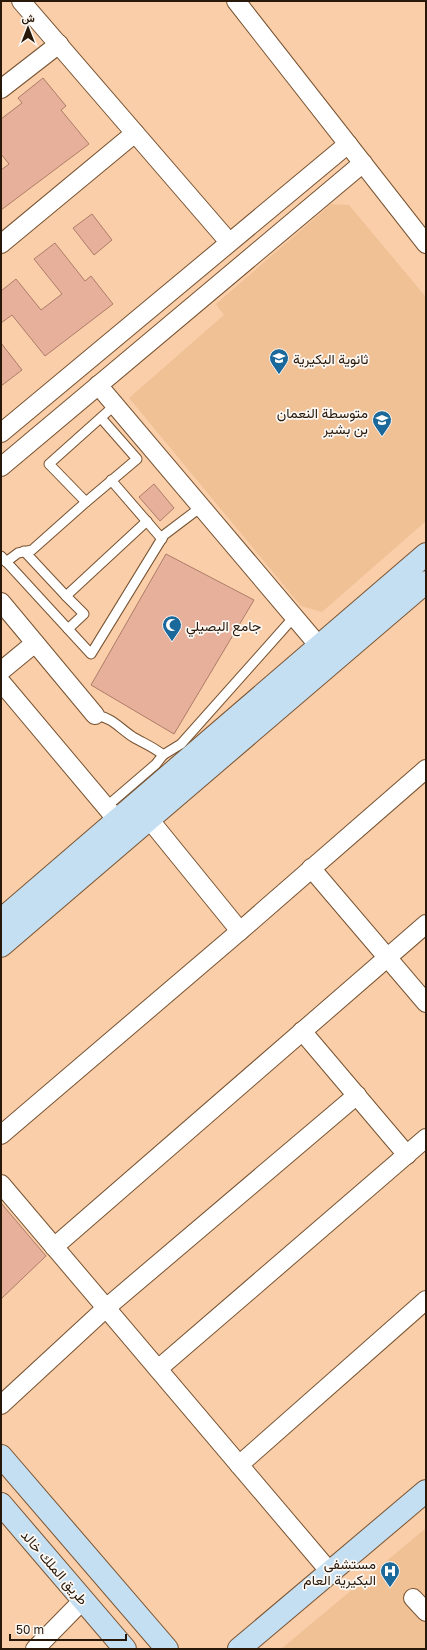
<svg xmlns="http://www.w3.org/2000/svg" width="427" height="1650" font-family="'Golos Text',Vazirmatn,sans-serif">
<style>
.built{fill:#f1c196}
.building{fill:#e6b09b;stroke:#ae7c68}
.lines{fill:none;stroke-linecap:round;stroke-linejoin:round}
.lane-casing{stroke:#785331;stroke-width:11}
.street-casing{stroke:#785331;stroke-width:20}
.secondary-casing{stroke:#785331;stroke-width:24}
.lane{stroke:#fff;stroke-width:9}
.street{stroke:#fff;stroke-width:18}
.secondary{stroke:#c4dff2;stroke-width:22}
.labels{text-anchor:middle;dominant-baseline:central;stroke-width:3.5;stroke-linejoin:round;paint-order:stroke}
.poi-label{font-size:14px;fill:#27180a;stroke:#fcf8f4;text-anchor:start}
.street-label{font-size:14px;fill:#27180a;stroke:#fcf8f4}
</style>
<rect width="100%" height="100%" fill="#f9cea9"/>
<!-- built -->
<g class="built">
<path d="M331,204l18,1 77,92v224l-104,91 -21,-6 -172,-208 95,-83 -8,-11z"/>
<path d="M426,1528v121h-145z"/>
</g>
<!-- building -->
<g class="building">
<path d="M43,78l23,28 -5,4 28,34 -88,66v-40l8,-6 -8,-10v-35l21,-16 -4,-5z"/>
<path d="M92,214l20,26 -18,15 -21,-27z"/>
<path d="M55,243l30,38 6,-5 22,28 -68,52 -33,-41 -11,8v-32l15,-12 25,31 21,-16 -28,-35z"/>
<path d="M1,343l21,27 -21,16z"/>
<path d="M154,484l20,24 -14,13 -21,-24z"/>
<path d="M166,554l88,46 -80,134 -83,-49z"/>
<path d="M1,1203l45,53 -45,43z"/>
</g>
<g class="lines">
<!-- lane casing -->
<g class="lane-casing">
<g id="lane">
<path d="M111,480l51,59"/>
<path d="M86,502l51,-43 -36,-41"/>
<path d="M24,551l42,45 81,-75"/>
<path d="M1,556l90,98 73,-119 37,-28"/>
<path d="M6,562l12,-9 14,-3 54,-48 -37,-38 66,-59"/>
<path d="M66,596l18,18 -16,15"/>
<path d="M95,715c18,3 23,12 38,22 10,6 21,10 30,18l18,-11 113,-127"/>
<path d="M106,807l50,-43 7,-9"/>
</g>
</g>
<!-- street casing -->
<g class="street-casing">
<g id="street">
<path d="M21,1l208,241"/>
<path d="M236,1l190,243"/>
<path d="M1,89l58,-45"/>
<path d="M1,244l134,-111"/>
<path d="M98,385l221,261"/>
<path d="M1,433l347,-289"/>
<path d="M1,467l362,-304"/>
<path d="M1,602l94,113"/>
<path d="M1,671l34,-28"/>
<path d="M1,682l116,138"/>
<path d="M149,819l91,112"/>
<path d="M311,868l115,135"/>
<path d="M302,1031l105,124"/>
<path d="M1,1135l239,-204 186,-162"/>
<path d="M1,1184l329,388"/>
<path d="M54,1247l372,-323"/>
<path d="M158,1369l268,-231"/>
<path d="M1,1405l105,-97 251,-213"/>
<path d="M239,1465l187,-165"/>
<path d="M413,1598l13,14"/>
<path d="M35,1649l48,-49"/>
</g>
</g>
<!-- secondary casing -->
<g class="secondary-casing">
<g id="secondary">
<path d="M1,920l425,-366"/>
<path d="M1,946l425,-364"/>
<path d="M1,1456l166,193"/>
<path d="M1,1504l124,145"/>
<path d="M239,1649l187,-158"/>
</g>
</g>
<!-- lane -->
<use href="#lane" class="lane"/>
<!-- street -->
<use href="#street" class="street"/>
<!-- secondary -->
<use href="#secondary" class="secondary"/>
</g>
<!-- icons -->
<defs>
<g id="school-pin" transform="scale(1)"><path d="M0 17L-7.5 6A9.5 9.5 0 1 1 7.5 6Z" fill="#1b689b" stroke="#fcf8f4"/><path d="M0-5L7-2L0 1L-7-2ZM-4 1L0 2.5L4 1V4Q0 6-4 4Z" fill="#fff"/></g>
<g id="mosque-pin" transform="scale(1)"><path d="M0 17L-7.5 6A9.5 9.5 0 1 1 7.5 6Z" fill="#1b689b" stroke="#fcf8f4"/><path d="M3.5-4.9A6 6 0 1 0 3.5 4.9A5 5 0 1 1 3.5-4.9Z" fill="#fff"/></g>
<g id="hospital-pin" transform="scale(1)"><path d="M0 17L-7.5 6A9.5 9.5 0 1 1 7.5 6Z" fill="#1b689b" stroke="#fcf8f4"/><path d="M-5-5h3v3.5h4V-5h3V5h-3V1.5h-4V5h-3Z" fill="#fff"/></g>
</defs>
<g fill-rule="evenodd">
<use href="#school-pin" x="279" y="358"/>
<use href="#school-pin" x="382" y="420"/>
<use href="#mosque-pin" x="172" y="625"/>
<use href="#hospital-pin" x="390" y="1571"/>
</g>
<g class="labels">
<!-- poi labels -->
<g class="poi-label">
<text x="293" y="358">ثانوية البكيرية</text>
<text x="368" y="412" text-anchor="end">متوسطة النعمان<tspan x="368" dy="16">بن بشير</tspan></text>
<text x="186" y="625">جامع البصيلي</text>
<text x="376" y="1563" text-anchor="end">مستشفى<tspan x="376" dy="16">البكيرية العام</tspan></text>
</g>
<!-- street labels -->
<g class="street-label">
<text transform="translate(55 1567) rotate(49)">طريق الملك خالد</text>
</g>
</g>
<!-- border -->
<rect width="427" height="1650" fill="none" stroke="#27180a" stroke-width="4"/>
<!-- north arrow -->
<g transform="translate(28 28)" stroke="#fcf8f4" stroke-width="3" paint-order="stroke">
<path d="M0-3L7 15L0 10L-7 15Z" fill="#27180a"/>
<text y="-6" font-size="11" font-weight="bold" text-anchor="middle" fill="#27180a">ش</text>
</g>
<!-- scale -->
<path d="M10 1634v6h116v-6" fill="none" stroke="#27180a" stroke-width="2"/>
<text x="16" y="1634" font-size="12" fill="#27180a" stroke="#fcf8f4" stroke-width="3" paint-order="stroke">50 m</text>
</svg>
